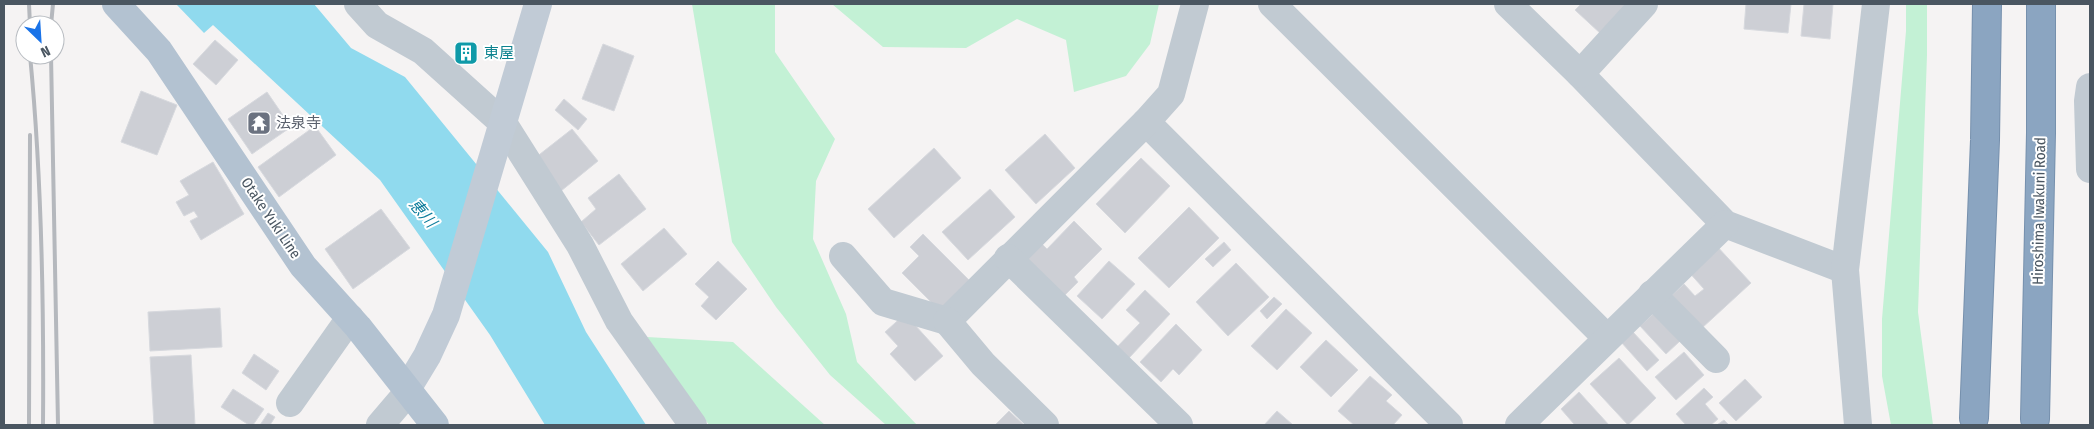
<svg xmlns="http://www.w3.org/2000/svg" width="2094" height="429" font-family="'Fira Sans Condensed','Noto Sans JP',sans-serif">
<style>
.green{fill:#c3f1d5}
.water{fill:#90daee}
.building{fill:#cdcfd5;stroke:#d7d9de}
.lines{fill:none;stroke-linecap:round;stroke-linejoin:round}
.highway-casing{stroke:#7690ad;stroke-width:30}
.street{stroke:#c1cad2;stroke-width:28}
.secondary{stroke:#c1cbd6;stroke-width:28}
.primary{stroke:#b3c2d1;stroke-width:28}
.highway{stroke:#8ba5c1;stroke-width:28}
.rail{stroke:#b5b8bd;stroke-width:4}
.labels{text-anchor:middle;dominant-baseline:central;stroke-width:4;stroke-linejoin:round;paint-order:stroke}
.culture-label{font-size:15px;fill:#0d838f;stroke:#fff;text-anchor:start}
.worship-label{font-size:15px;fill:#5b616d;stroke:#fff;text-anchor:start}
.street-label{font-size:15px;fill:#4a5661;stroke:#fff}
.water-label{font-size:16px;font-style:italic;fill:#0c7c9b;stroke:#fff}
</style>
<rect width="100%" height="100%" fill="#f5f3f3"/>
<!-- green -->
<g class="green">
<path d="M692,4h83v48l60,87 -19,42 -3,58 33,75 11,48 60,63h-31l-56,-50 -54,-68 -44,-65z"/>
<path d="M832,4h327l-9,40 -24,32 -52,16 -8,-52 -49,-21 -51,29 -83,-1z"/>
<path d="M1906,4h21v51l-9,257 15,113h-42l-9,-49v-57l24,-288z"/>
<path d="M647,337l86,5 92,83h-116z"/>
</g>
<!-- water -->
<path class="water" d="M176,4h138l37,44 54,29 143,175 38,80 60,93h-101l-55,-90 -110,-155 -167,-155 -9,8z"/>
<!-- building -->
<g class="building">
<path d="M1581,4h49l-29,30 -26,-24z"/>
<path d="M1746,4h45l-3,29 -44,-4z"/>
<path d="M1804,4h29l-3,35 -29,-3z"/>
<path d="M215,40l23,20 -22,25 -23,-21z"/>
<path d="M603,44l31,12 -20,55 -32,-12z"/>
<path d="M465,50l7,6 -6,6 -6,-6z"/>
<path d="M141,91l36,14 -20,50 -36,-13z"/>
<path d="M267,92l24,35 -39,27 -24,-35z"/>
<path d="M564,99l23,20 -9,11 -23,-20z"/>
<path d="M315,126l21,29 -57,42 -21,-30z"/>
<path d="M572,129l26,32 -37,30 -26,-33z"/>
<path d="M1045,134l30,34 -39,36 -31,-34z"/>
<path d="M934,148l27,30 -67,60 -26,-29z"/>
<path d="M1141,158l29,28 -45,47 -29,-29z"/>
<path d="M213,162l31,52 -43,26 -11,-19 8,-4 -4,-6 -10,5 -8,-14 13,-7 -9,-14z"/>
<path d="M619,174l27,35 -47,36 -18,-23 15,-13 -8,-11z"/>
<path d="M990,189l25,28 -47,43 -26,-28z"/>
<path d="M1189,207l30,31 -50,50 -31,-30z"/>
<path d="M381,209l29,39 -57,41 -28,-40z"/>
<path d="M1074,221l28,28 -28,28 4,5 -14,14 -37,-37 15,-15 5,5z"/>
<path d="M664,228l23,26 -44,37 -22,-27z"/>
<path d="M923,234l46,46 -30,30 -37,-37 17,-17 -9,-9z"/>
<path d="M1224,242l7,8 -18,17 -8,-8z"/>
<path d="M1715,244l36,39 -49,45 -30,-33 12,-11 11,12 9,-7 -17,-19z"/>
<path d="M718,261l29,28 -31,31 -15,-14 8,-9 -14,-13z"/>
<path d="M1109,261l26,23 -33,35 -25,-23z"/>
<path d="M1236,263l33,34 -41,39 -32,-34z"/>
<path d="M1145,290l25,24 -41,44 -12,-11 23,-24 -14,-13z"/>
<path d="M1274,297l8,7 -15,15 -7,-8z"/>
<path d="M220,308l2,39 -72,4 -2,-39z"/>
<path d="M1286,309l26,24 -35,37 -26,-24z"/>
<path d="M1654,313l26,28 -14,13 -26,-28z"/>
<path d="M905,314l38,42 -28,25 -25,-27 8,-8 -13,-14z"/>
<path d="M1176,324l26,26 -23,25 -6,-6 -12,13 -21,-20z"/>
<path d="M1632,331l27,29 -12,11 -26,-29z"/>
<path d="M1326,340l32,30 -27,27 -31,-30z"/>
<path d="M1684,352l20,23 -28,25 -21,-23z"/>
<path d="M254,354l25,17 -13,19 -24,-17z"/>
<path d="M191,355l4,70h-41l-4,-68z"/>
<path d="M1619,358l37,40 -28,27 -38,-41z"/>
<path d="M1370,376l22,19 -6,6 16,14 -9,10h-39l-16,-14z"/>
<path d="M1745,379l17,18 -26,24 -17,-18z"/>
<path d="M1704,388l9,9 -8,7 13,15 -7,6h-25l-10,-11z"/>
<path d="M233,389l31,20 -11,16h-4l-28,-18z"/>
<path d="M1579,392l30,33h-36l1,-1 -13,-15z"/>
<path d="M1009,411l15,14h-29z"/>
<path d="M1277,411l16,14h-29z"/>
<path d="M268,413l7,4 -5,8h-10z"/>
<path d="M1724,420l5,5h-12z"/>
</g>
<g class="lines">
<!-- highway casing -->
<g class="highway-casing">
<g id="highway">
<path d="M1974,418l11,-278 2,-136"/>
<path d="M2035,419l6,-286v-129"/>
</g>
</g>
<!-- street -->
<g class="street">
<path d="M358,4l19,21 46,26 80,72 77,122 39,76 74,104"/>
<path d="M1272,4l335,334"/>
<path d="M1508,4l72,70 145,150 120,46"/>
<path d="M1580,74l64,-70"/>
<path d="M2090,87l-2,14 2,68"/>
<path d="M1146,122l303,303"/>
<path d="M843,256l40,46 64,19 199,-199 25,-28 24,-90"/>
<path d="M1008,258l171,167"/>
<path d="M1652,294l64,65"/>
<path d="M947,321l36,43 62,61"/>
<path d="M290,403l60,-85"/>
<path d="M380,425l29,-34"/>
<path d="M1519,425l206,-201"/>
<path d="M1858,425l-13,-155 31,-266"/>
</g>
<!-- secondary -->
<path class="secondary" d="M407,389l20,-33 19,-41 92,-311"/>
<!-- primary -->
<path class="primary" d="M116,4l43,47 144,215 55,61 77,98"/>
<!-- highway -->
<use href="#highway" class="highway"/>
<!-- rail -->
<g class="rail">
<path d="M29,4l1,21"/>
<path d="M51,25l2,-21"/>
<path d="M30,55c12,124 14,246 13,370"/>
<path d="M51,55l7,370"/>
<path d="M29,425l1,-290"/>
</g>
</g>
<!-- icons -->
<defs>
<g id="building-square" transform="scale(1.25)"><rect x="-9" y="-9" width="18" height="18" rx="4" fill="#0f9aa8" stroke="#fff"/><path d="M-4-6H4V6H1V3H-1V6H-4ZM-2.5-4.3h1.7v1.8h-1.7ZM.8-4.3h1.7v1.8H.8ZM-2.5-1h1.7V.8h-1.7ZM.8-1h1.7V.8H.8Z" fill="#fff"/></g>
<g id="temple-square" transform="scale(1.25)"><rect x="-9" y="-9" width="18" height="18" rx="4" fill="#6b7280" stroke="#fff"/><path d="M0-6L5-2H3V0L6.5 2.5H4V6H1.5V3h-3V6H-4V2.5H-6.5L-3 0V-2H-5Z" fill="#fff"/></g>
</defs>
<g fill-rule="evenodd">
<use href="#building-square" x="466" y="53"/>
<use href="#temple-square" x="259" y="123"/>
</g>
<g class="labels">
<!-- culture labels -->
<g class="culture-label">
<text x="484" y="53">東屋</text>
</g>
<!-- worship labels -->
<g class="worship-label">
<text x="276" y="123">法泉寺</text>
</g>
<!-- street labels -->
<g class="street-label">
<text transform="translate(2039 211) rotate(-89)">Hiroshima Iwakuni Road</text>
<text transform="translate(271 218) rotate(56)">Otake Yuki Line</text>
</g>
<!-- water labels -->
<g class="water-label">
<text transform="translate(423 213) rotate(49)">恵川</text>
</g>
</g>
<!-- border -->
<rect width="2094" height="429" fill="none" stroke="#4a5661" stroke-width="10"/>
<!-- north arrow -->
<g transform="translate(40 40) rotate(155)"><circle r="24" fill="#ffffff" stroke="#b7bbc0"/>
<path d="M0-4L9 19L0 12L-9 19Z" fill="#1a73e8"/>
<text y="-8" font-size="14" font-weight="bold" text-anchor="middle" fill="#4a5661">N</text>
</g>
</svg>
